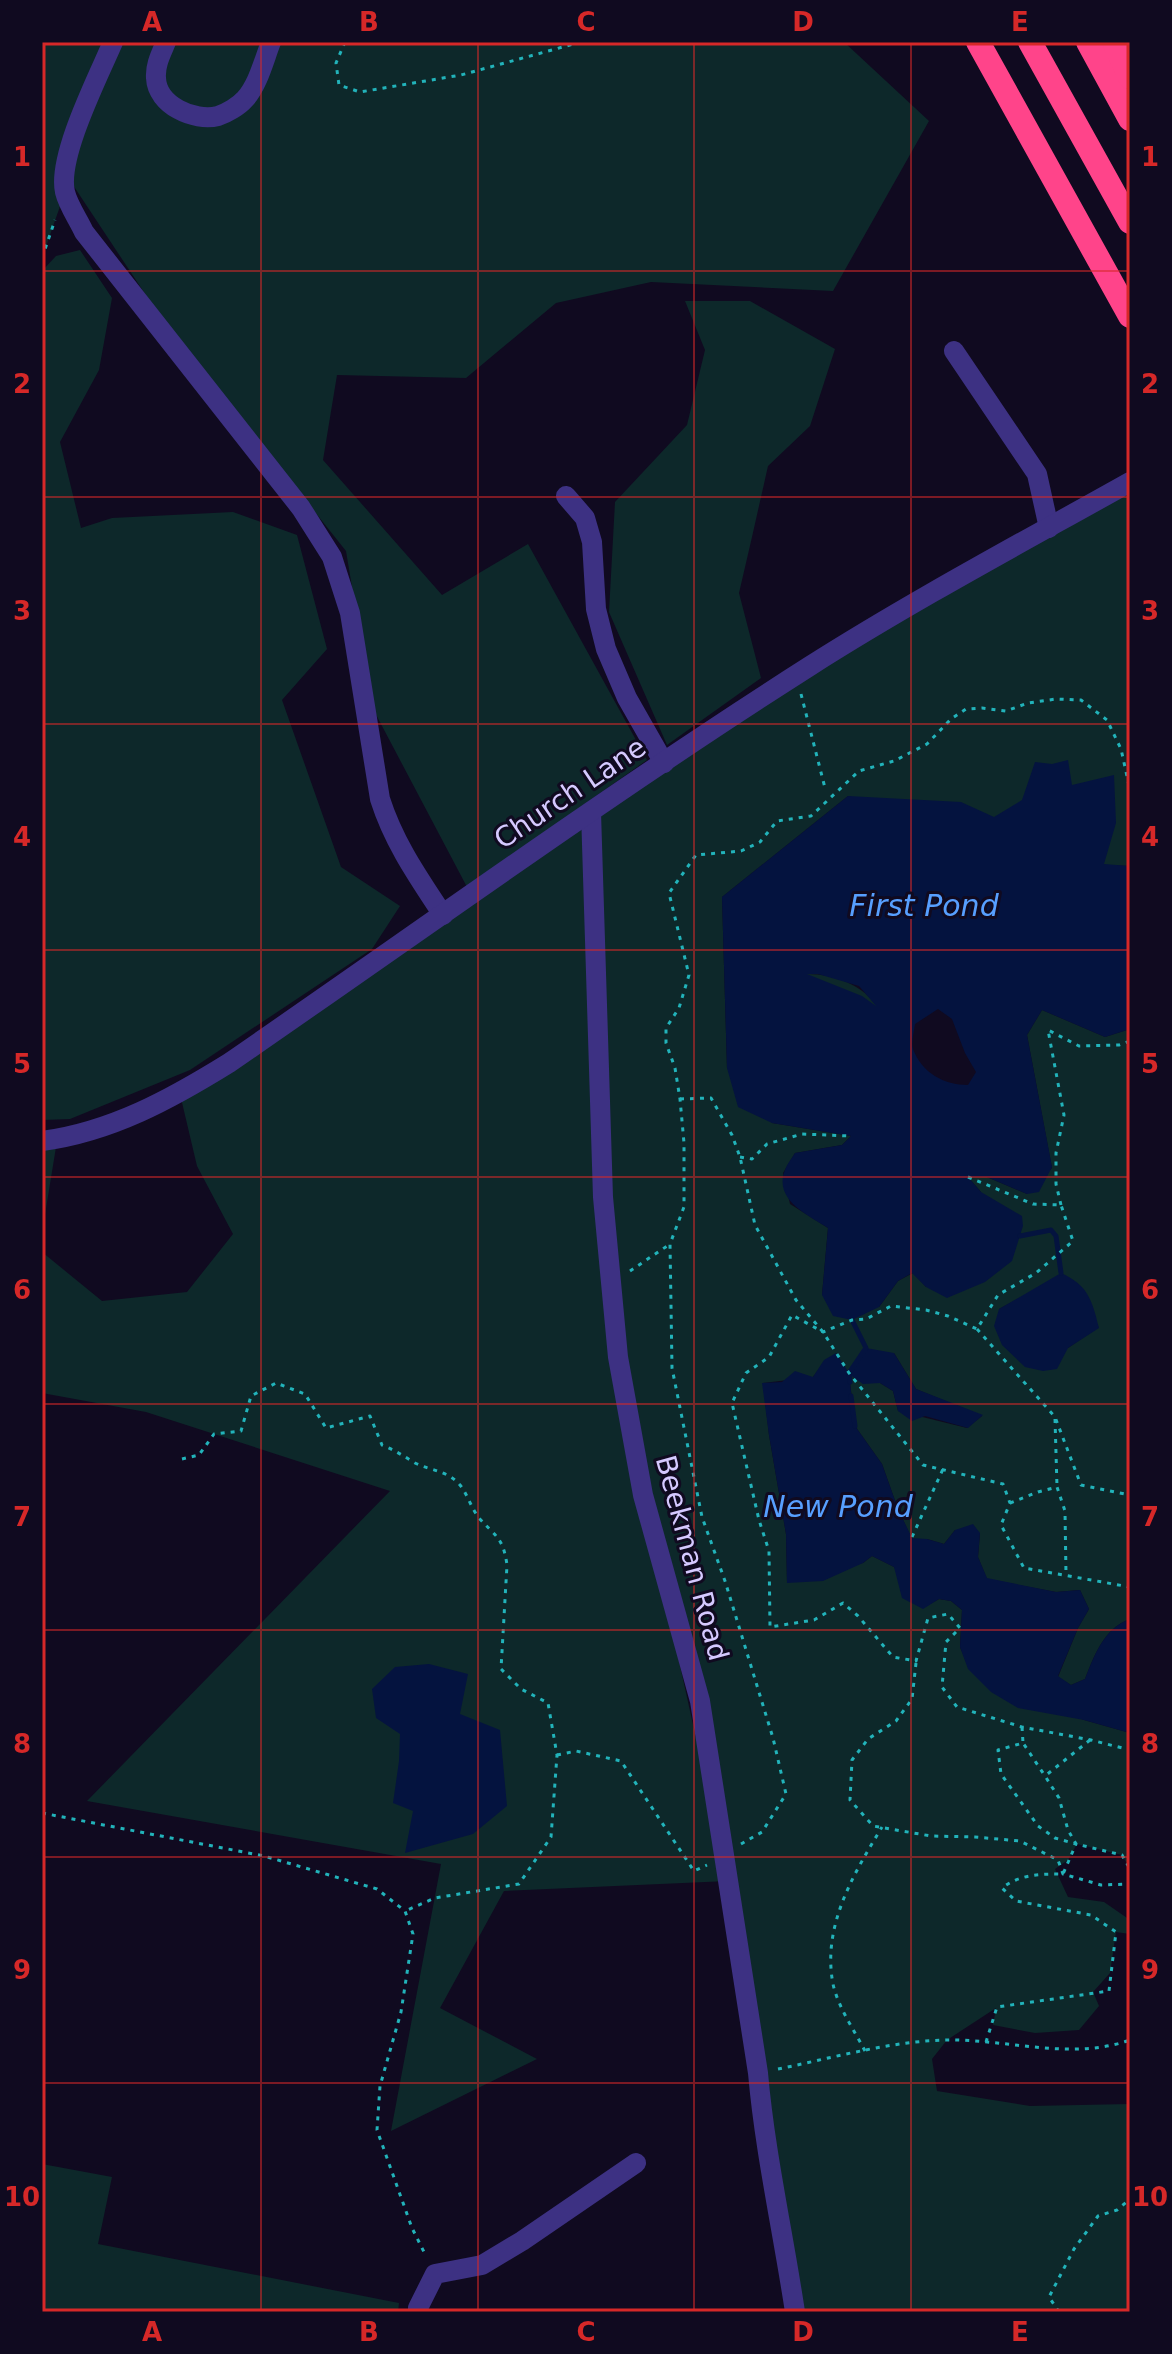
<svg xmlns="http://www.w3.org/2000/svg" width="1172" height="2354" font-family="'DejaVu Sans',sans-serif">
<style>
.green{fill:#0d282a;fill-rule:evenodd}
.water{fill:#04133f;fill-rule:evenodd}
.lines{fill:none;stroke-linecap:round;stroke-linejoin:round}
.stream{stroke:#04133f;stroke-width:5}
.path{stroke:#22b3ba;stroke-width:3;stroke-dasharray:4 6;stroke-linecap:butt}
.minor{stroke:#3d3183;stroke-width:20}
.highway{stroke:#ff448a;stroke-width:24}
.grid{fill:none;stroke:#d62828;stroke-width:2;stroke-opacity:0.55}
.labels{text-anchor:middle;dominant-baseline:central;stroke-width:6;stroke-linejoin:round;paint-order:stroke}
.street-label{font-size:28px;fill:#d5c9ff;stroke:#100a20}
.water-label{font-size:30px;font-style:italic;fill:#579fff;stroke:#100a20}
.neatline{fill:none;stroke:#d62828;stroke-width:3}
.grid-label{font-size:26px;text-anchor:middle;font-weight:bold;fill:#d62828}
</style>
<rect width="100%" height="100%" fill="#100a20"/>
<!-- green -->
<g class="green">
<path d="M42,42h802l85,79 -96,170 -182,-9 -95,21 -90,75 -129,-3 -14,85 119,135 86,-51 119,216 -180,127 -95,-180 -26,-156 -181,-227 -100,-151v19l-23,66z"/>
<path d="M80,250l32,48 -13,72 -39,72 21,86 31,-10 121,-6 64,23 30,114 -45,51 59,167 59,39 -28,43 -182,121 -120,49 -28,1v-849l14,-15z"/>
<path d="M685,301h65l85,48 -25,77 -42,40 -16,71 -13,56 22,85 -94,67 -58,-133 6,-110 72,-77 18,-75z"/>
<path d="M1130,482v384l-27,-1 -255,-69 -126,101 5,171 45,55 79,13 -9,9 -47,8 -12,20 7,31 38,24 -6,67 57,12 19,-26 15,-8 13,14 55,-95 -13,-15h19l40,17 25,-26 -25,-133 15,-25 63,27 25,-8v590c-26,9 -36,37 -45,60l-14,6 -13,-8 20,-49 11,-19 -9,-19 -24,2 -69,-13 -9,-22 2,-24 -25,-3 -11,14 -17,-5h-15l-14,-30 -16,-45 -27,-38 -6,-53 -24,-13 -12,17 -50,6 6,52 17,99 1,48 76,-19 9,-7 22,11 29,41 16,-9 12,2 11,9 -2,37 9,22 115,51 46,13v136l-8,-14 -45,-11 -9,16 -13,9 13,28 36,5 26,18v14l-14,-2 -6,41 -17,19 6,14 -20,24 -44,3 -42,-8 3,-17 -49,32 -15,19 5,32 93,15 100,-2v208h-335l-67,-431 -224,10 -64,117 97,51 -146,72 50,-267 -354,-63 303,-310 -244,-79 -104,-19v-141l60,49 85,-9 46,-58 -36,-68 -17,-72 540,-369zM1023,1296l76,31 -31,21 -69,-39zM894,1353l22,36 66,27 -15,12 -69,-17 -5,-20 -13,-8zM647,1516l53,185 24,164z"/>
<path d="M804,974c28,-1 59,10 74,34z"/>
<path d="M56,1147l-14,86v-85z"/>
<path d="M42,2164l70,13 -14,67 301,59 -1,9h-356z"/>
</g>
<!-- water -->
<g class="water">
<path d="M1068,760l4,25 42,-10 2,48 -12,41 26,2v163l-25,8 -63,-27 -15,25 25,132 -13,25 -12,2 -40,-17h-19l13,15 41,24 1,10 -11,35 -27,21 -38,16 -21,-11 -14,-14 -14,8 -19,26 -27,13 -19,-4 -11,-21 6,-67c-20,-13 -55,-28 -43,-58 2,-6 7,-12 10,-17l47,-8 9,-9 -79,-13 -34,-16 -11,-39 -5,-171 126,-101 113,6 33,15 28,-17 13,-38 17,2zM807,974h11l41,12 17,20 -14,-10zM938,1009l14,10 13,34 11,19 -8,13c-24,0 -46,-12 -55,-36 -2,-7 1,-17 2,-25z"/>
<path d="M1061,1273c27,12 31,27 38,55l-31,20 -11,21 -14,2 -18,-4 -23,-22 -8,-19 5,-17z"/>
<path d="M866,1348l28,5 22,36 67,26 -15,13 -43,-12 -13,5 -14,-10 -5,-20 -13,-8 -17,1 -14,-10 6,52 27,38 16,45 14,29 15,1 17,5 11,-14 18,-6 7,9 -2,24 9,21 69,14 24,-2 9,19 -11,19 -20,48 13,9 14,-6c9,-23 19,-51 45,-60v42l-2,1 2,71 -46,-13 -66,-12 -27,-16 -23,-23 -8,-22 2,-37 -11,-9 -12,-2 -16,10 -21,-11 -8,-31 -22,-11 -9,7 -40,18 -36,2 -1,-49 -17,-99 -7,-52 20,-1 13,-11 18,6 11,-17 12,-7 13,20z"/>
<path d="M429,1664l39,10 -8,40 40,16 7,76 -34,28 -68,19 8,-42 -20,-8 6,-42 1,-27 -24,-16 -4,-29 23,-22z"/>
</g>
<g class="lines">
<!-- stream -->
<g class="stream">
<path d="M1020,1236l31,-6 5,6 5,37"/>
<path d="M850,1382l-1,-9 17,-25 -14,-28"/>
<path d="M851,1396l4,30"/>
</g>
<!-- path -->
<g class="path">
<path d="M345,42l-9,21 3,22 21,7 101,-17 120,-33"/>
<path d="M42,258l13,-38"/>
<path d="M801,694l24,94"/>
<path d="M680,1099l31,-1 21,37 8,22 15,68 41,75 27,32 26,41 74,92 80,19 7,19 -9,22 23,43 106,19"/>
<path d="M740,1157l12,2 15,-15 35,-10 49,2"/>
<path d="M968,1177l65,27 28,1 12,36 -37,32 -38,22 -21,34 -29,-13 -22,-6 -35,-4 -25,13 -14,1 -29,12 -31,-17 -23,42 -23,16 -14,30 27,117 10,31 1,76 44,-7 29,-17 15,13 35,41 23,4 12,-43 20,-4 12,14 -14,14 -4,45 15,20 65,20 69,13 39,10"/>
<path d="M1061,1205l-5,-21v-31l8,-38 -16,-85 31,16 40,-1 11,-4"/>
<path d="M630,1271l40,-27"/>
<path d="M977,1329l78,88 26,68 49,10"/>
<path d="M1055,1419l2,68"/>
<path d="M182,1459l17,-4 15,-21 27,-3 10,-35 25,-13 29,11 21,34 44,-12 12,29c12,5 22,11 33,18 16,8 32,7 45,22 8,10 11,23 19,33 17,19 24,19 28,47l-6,104 20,20 27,14 9,52 -6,82 -32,47 -84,14 -30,13"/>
<path d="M1010,1503l28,-11 19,-5 8,24 1,64"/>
<path d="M912,1537l31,-68"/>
<path d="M916,1663l-4,36 -16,22 -28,18 -16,21 -2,40 23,26 58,10 44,1 45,4 38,19 5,14 38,11 29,-1"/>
<path d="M1022,1727l1,16"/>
<path d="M1090,1740l-45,36 14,22 9,32 8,14 46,11 8,14"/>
<path d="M557,1755l19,-4 45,10 73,110 13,-6"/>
<path d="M42,1813l222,43 113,33 28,22 8,23 -12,78 -21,74 -3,44 35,98 14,28"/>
<path d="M741,1844l21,-12 24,-38 -13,-56 -48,-157 -23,-64 -30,-149 -2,-124 14,-37v-64l-4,-44 -5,-31 -9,-25v-15l13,-20 10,-33 -20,-82 27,-38 45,-4 19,-9 17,-21 34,-5 48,-45 35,-10 33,-17 24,-25 15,-10 16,-1 24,3 22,-8 28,-4 25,1 26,20 14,29 9,41"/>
<path d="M986,2042l11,-35 112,-16 7,-59 -25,-17 -75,-14 -14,-13c18,-14 39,-14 61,-14l13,-30 -21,-6 -17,-12 -37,-52 -3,-24 25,-7 22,33"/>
<path d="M865,2051c-11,-21 -27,-44 -32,-67 -11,-58 20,-109 49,-157"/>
<path d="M778,2069c55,-11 112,-28 169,-29 61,-1 124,21 183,0"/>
<path d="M1059,2312l-10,-15 25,-48 24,-33 19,-6 13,-11"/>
</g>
<!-- minor -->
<g class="minor">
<path d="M113,42c-15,35 -56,115 -48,150 3,13 13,27 19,40l217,276 31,49 18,56 30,186c14,44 38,78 63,116"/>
<path d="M166,42c-5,12 -11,23 -10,36 1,27 38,44 62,38 9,-3 21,-10 27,-17 13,-14 19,-39 26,-57"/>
<path d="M954,351l83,123 12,54"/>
<path d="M566,496l19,22 7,24 4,67 10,40 21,49 37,65"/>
<path d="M591,812l12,385 15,160 25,138 57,206 58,372c7,80 25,159 37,239"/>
<path d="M42,1141c69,-9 129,-42 187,-78 193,-133 383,-271 581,-397 104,-66 213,-124 320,-184"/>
<path d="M418,2312v-4l17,-34 47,-9 40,-24 114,-78"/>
</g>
<!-- highway -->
<g class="highway">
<path d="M978,42l152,274"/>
<path d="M1030,42l100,180"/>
<path d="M1088,42l42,77"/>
<path d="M1114,42l16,35"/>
</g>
</g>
<!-- grid -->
<path class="grid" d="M261,42v2270M478,42v2270M694,42v2270M911,42v2270M42,271h1088M42,497h1088M42,724h1088M42,950h1088M42,1177h1088M42,1404h1088M42,1630h1088M42,1857h1088M42,2083h1088"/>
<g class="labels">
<!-- street labels -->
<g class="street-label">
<text transform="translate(570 793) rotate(-34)">Church Lane</text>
<text transform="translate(692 1558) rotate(75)">Beekman Road</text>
</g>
<!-- water labels -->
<g class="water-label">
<text x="924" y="905">First Pond</text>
<text x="838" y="1506">New Pond</text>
</g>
</g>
<!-- border -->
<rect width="1172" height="2354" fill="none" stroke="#100a20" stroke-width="88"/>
<rect x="44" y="44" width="1084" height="2266" class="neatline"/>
<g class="grid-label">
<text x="152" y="31">A</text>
<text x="369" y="31">B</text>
<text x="586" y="31">C</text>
<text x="803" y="31">D</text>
<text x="1020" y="31">E</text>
<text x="22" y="166">1</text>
<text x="1150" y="166">1</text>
<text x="22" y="393">2</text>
<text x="1150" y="393">2</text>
<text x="22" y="620">3</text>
<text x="1150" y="620">3</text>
<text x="22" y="846">4</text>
<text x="1150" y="846">4</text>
<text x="22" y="1073">5</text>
<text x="1150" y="1073">5</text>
<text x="22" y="1299">6</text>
<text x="1150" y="1299">6</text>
<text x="22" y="1526">7</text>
<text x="1150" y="1526">7</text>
<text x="22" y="1753">8</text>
<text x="1150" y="1753">8</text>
<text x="22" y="1979">9</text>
<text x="1150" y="1979">9</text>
<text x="22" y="2206">10</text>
<text x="1150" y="2206">10</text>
<text x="152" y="2341">A</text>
<text x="369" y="2341">B</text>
<text x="586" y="2341">C</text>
<text x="803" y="2341">D</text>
<text x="1020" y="2341">E</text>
</g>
</svg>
